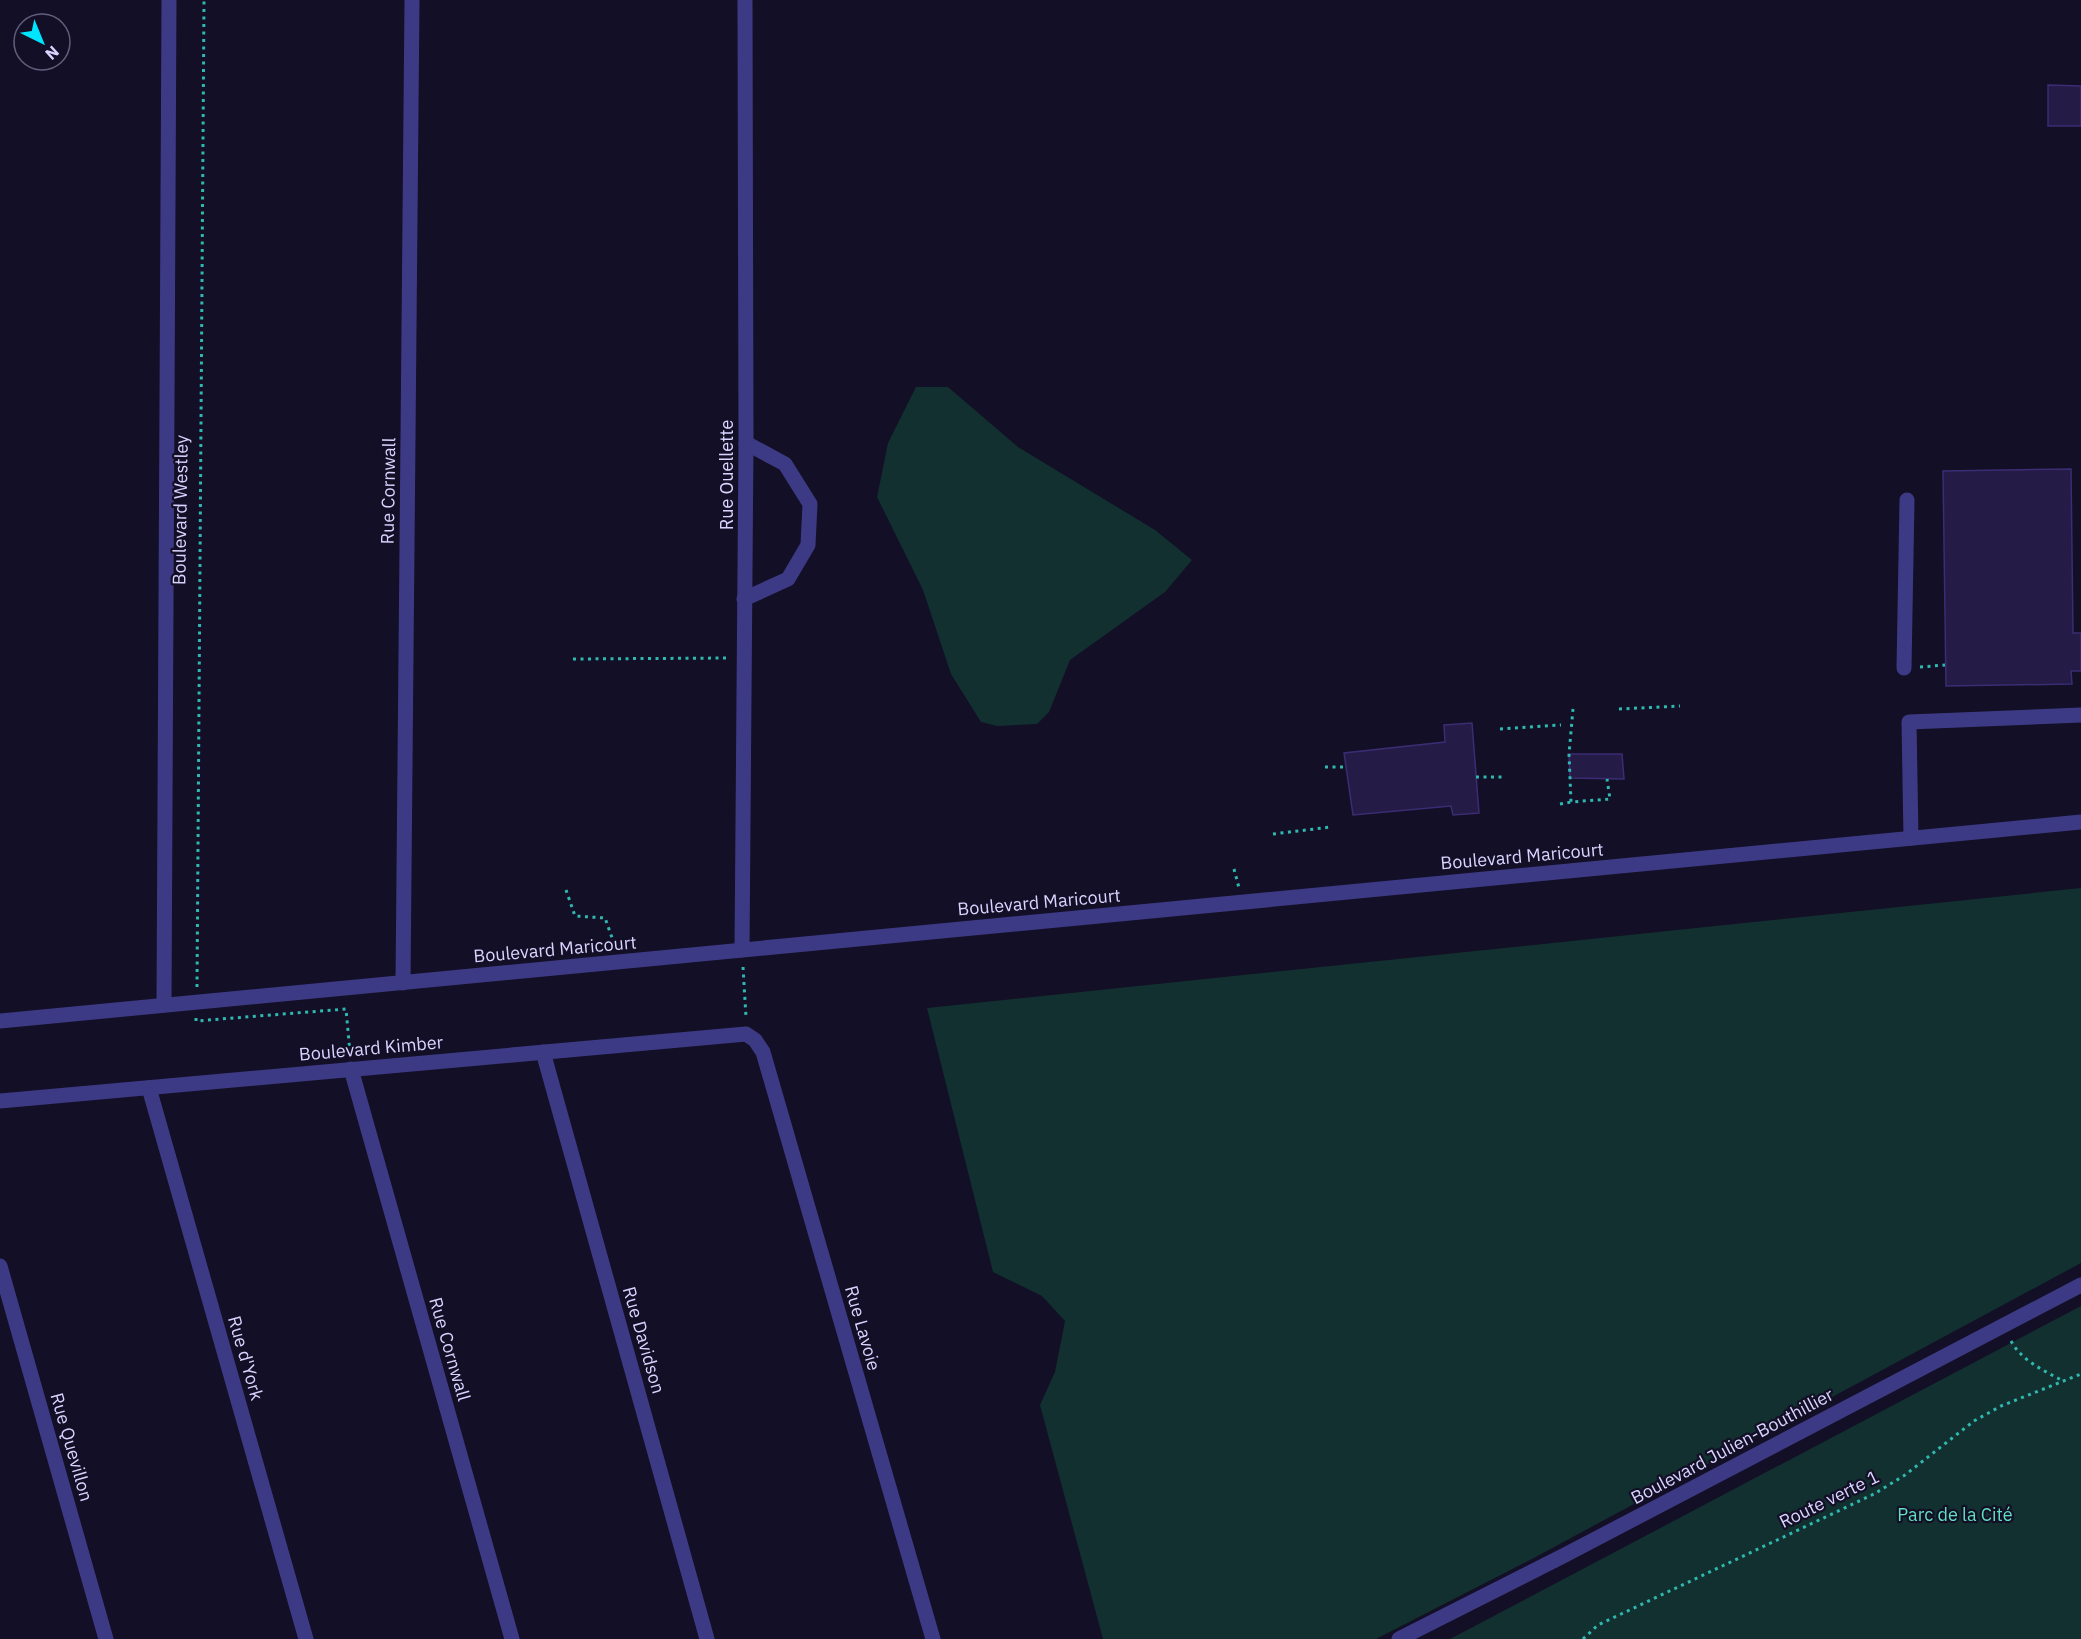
<svg xmlns="http://www.w3.org/2000/svg" width="2081" height="1639" font-family="'IBM Plex Sans',sans-serif">
<style>
.green{fill:#12302f}
.building{fill:#241b47;stroke:#3b2d73;stroke-width:1.5}
.lines{fill:none;stroke-linecap:round;stroke-linejoin:round}
.path{stroke:#2fb8b0;stroke-width:3;stroke-dasharray:3 4.5;stroke-linecap:butt}
.minor{stroke:#3d3a85;stroke-width:15}
.labels{text-anchor:middle;dominant-baseline:central;stroke-width:4.5;stroke-linejoin:round;paint-order:stroke}
.street-label{font-size:18px;fill:#d9d4ff;stroke:#130f26}
.park-label{font-size:18px;fill:#5fe0c0;stroke:#130f26}
</style>
<rect width="100%" height="100%" fill="#130f26"/>
<!-- green -->
<g class="green">
<path d="M916,387h32l70,60 137,83 37,30 -27,32 -95,68 -21,52 -12,12 -40,2 -16,-4 -30,-48 -28,-84 -46,-93 11,-54z"/>
<path d="M2081,888v375l-549,296 -156,80h-273l-63,-234 15,-33 10,-51 -23,-25 -49,-24 -66,-264z"/>
<path d="M2081,1306v333h-631z"/>
</g>
<!-- building -->
<g class="building">
<path d="M2048,85l33,1v40h-33z"/>
<path d="M2071,469l2,164h8v38h-10l1,13 -126,2 -3,-215z"/>
<path d="M1472,723l7,90 -26,2 -2,-9 -98,9 -9,-62 101,-11 -1,-17z"/>
<path d="M1569,754h53l2,25 -54,-1z"/>
</g>
<g class="lines">
<!-- path -->
<g class="path">
<path d="M573,659l157,-1"/>
<path d="M1920,667l25,-2"/>
<path d="M1573,709l-4,45 2,48 39,-3 -3,-20"/>
<path d="M1619,709l61,-3"/>
<path d="M1500,729l61,-4"/>
<path d="M1325,767h21"/>
<path d="M1476,777h26"/>
<path d="M1560,804l11,-2"/>
<path d="M1273,834l58,-7"/>
<path d="M1234,869l5,19"/>
<path d="M566,890l9,26 30,2 10,28"/>
<path d="M743,967l3,50"/>
<path d="M197,987l7,-987"/>
<path d="M196,1018v3l150,-12 4,44"/>
<path d="M2011,1341c11,20 32,29 52,40"/>
<path d="M1583,1639l15,-14 276,-131 31,-19 69,-54 27,-15 80,-32"/>
</g>
<!-- minor -->
<g class="minor">
<path d="M744,599l44,-20 20,-34 2,-41 -25,-40 -39,-21"/>
<path d="M1904,668l3,-168"/>
<path d="M1911,838l-2,-116 172,-7"/>
<path d="M742,950l4,-507 -1,-443"/>
<path d="M403,983l9,-983"/>
<path d="M164,1005l5,-1005"/>
<path d="M0,1021l2081,-199"/>
<path d="M543,1052l164,587"/>
<path d="M351,1069l161,570"/>
<path d="M149,1088l157,551"/>
<path d="M0,1101l746,-67 9,6 8,12 170,587"/>
<path d="M0,1266l106,373"/>
<path d="M1399,1639l164,-83 518,-271"/>
</g>
</g>
<g class="labels">
<!-- street labels -->
<g class="street-label">
<text transform="translate(726 475) rotate(-90)">Rue Ouellette</text>
<text transform="translate(388 491) rotate(-89)">Rue Cornwall</text>
<text transform="translate(180 510) rotate(-89)">Boulevard Westley</text>
<text transform="translate(1522 856) rotate(-5)">Boulevard Maricourt</text>
<text transform="translate(1039 902) rotate(-5)">Boulevard Maricourt</text>
<text transform="translate(555 949) rotate(-5)">Boulevard Maricourt</text>
<text transform="translate(371 1048) rotate(-5)">Boulevard Kimber</text>
<text transform="translate(863 1328) rotate(74)">Rue Lavoie</text>
<text transform="translate(644 1340) rotate(74)">Rue Davidson</text>
<text transform="translate(450 1349) rotate(74)">Rue Cornwall</text>
<text transform="translate(246 1358) rotate(74)">Rue d'York</text>
<text transform="translate(1732 1446) rotate(-28)">Boulevard Julien-Bouthillier</text>
<text transform="translate(72 1447) rotate(74)">Rue Quevillon</text>
<text transform="translate(1829 1499) rotate(-26)">Route verte 1</text>
</g>
<!-- park labels -->
<g class="park-label">
<text x="1955" y="1514">Parc de la Cité</text>
</g>
</g>
<!-- north arrow -->
<g transform="translate(42 42) rotate(137)"><circle r="28" fill="#130f26" stroke="#625e7d" stroke-width="1.5"/>
<path d="M0-4.5L10 22L0 15L-10 22Z" fill="#00e5ff"/>
<text y="-9" font-size="16" font-weight="bold" text-anchor="middle" fill="#d9d4ff">N</text>
</g>
</svg>
